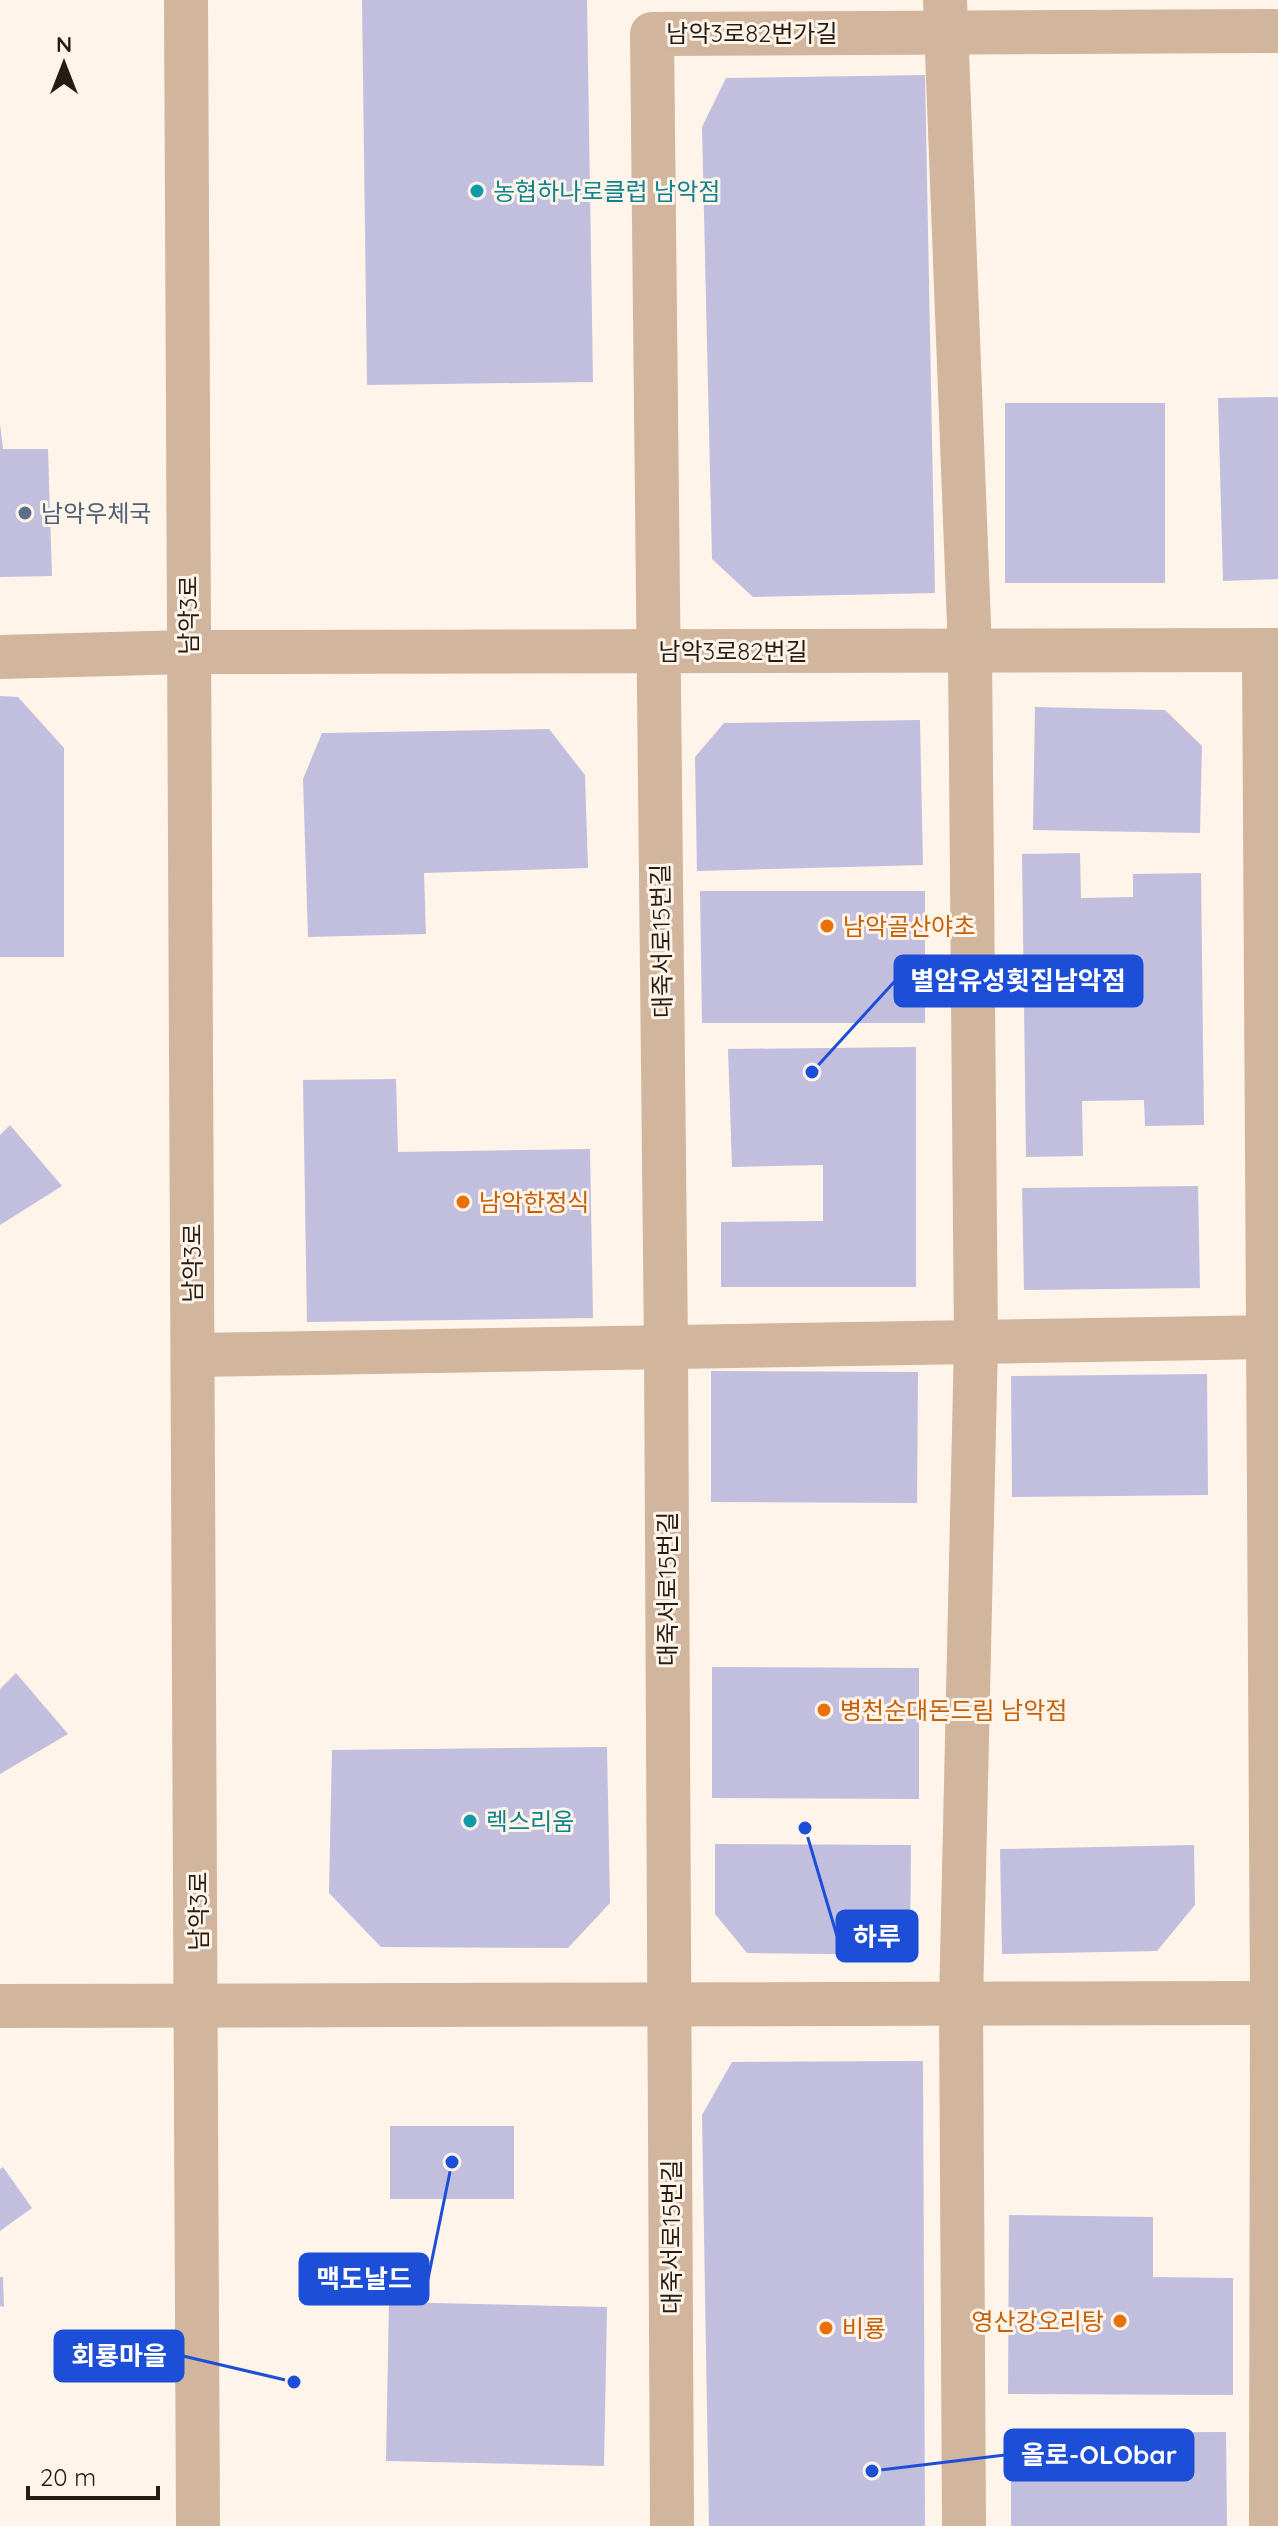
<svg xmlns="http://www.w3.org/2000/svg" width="1278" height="2526" font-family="Quicksand,'Noto Sans KR',sans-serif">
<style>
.building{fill:#c2bede}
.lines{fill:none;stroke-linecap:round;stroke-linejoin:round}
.minor{stroke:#d2b59d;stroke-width:44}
.culture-dot{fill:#0f9aa8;stroke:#fef4e9;stroke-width:3}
.service-dot{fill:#5c6f8a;stroke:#fef4e9;stroke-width:3}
.food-dot{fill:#e8710a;stroke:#fef4e9;stroke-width:3}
.labels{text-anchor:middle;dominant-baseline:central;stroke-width:6;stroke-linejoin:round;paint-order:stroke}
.street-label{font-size:24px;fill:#261d12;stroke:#fef4e9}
.culture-label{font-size:24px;fill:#0d838f;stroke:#fef4e9;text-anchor:start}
.service-label{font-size:24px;fill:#4e5e75;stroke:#fef4e9;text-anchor:start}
.food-label{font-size:24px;fill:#c56008;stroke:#fef4e9;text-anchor:start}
.leader{fill:none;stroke:#1d4ed8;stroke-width:3}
.callout-dot{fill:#1d4ed8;stroke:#fef4e9;stroke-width:3}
.callout{fill:#1d4ed8;stroke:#1d4ed8;stroke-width:3}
.callout-label{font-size:26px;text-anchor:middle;font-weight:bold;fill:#fff}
</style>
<rect width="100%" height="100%" fill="#fef4e9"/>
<!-- building -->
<g class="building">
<path d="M362,0h225l6,382 -226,3z"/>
<path d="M925,75l10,518 -182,4 -41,-38 -10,-432 24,-49z"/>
<path d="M1278,397v182l-55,2 -5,-183z"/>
<rect x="1005" y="403" width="160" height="180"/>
<path d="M0,424l3,25h45l4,127 -52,1z"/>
<path d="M0,696l18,1 46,51v209h-64z"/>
<path d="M1035,707l130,3 37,36 -2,87 -167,-3z"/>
<path d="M920,720l3,145 -226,6 -2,-114 29,-34z"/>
<path d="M549,729l36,46 3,93 -164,5 2,61 -118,3 -5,-158 19,-46z"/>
<path d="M1080,853l1,45 52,-1v-23l68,-1 3,252 -59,1 -1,-26 -62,1 1,55 -57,1 -4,-303z"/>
<path d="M700,891h225v132h-223z"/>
<path d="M916,1047v240h-195v-65l102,-1v-56l-91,2 -4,-118z"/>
<path d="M396,1079l2,73 192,-3 3,169 -286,4 -4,-242z"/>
<path d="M10,1125l52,61 -62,39v-90z"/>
<path d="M1198,1186l2,102 -176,2 -2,-102z"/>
<path d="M711,1371l207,1 -1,131 -206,-1z"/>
<path d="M1207,1374l1,121 -196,2 -1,-121z"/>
<path d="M712,1667l207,1v131l-207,-1z"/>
<path d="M16,1673l52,61 -68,40v-85z"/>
<path d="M607,1747l3,156 -42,45 -187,-1 -52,-54 3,-143z"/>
<path d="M715,1844l196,1 -1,110 -163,-2 -32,-39z"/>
<path d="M1194,1845l1,60 -38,46 -155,3 -2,-105z"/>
<path d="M923,2061l2,465h-216l-7,-411 30,-53z"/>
<rect x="390" y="2126" width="124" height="73"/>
<path d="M3,2167l29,41 -32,23v-62z"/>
<path d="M1009,2215l144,2v60l80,1v117l-225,-1z"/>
<path d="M0,2277h3l1,30 -4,-1z"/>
<path d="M389,2302l218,5 -3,159 -218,-5z"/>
<path d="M1226,2432l1,94h-216v-93z"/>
</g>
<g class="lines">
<!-- minor -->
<g class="minor">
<path d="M186,0l12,2526"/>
<path d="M945,0l25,651 6,691 -15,661 3,523"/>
<path d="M1264,650l8,1353 -1,523"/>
<path d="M0,657l188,-5 1090,-2"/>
<path d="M193,1355l1085,-18"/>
<path d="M0,2006l1278,-3"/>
<path d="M672,2526l-6,-1179 -14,-1313 626,-3"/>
</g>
</g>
<!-- markers -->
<g class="culture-dot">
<circle cx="477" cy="191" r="8"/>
<circle cx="470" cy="1821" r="8"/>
</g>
<circle class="service-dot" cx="25" cy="513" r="8"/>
<g class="food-dot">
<circle cx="827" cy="926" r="8"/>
<circle cx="463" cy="1202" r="8"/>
<circle cx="824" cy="1710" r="8"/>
<circle cx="1120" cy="2321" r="8"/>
<circle cx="826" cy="2328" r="8"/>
</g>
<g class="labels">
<!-- street labels -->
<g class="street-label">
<text x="752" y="33">남악3로82번가길</text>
<text transform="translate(188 615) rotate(-90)">남악3로</text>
<text x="733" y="651">남악3로82번길</text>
<text transform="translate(661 941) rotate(-91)">대죽서로15번길</text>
<text transform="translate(192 1263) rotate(-90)">남악3로</text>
<text transform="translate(667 1589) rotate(-90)">대죽서로15번길</text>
<text transform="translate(198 1911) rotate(-90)">남악3로</text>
<text transform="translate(671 2237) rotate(-90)">대죽서로15번길</text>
</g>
<!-- culture labels -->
<g class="culture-label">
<text x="493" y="191">농협하나로클럽 남악점</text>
<text x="486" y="1821">렉스리움</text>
</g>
<!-- service labels -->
<g class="service-label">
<text x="41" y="513">남악우체국</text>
</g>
<!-- food labels -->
<g class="food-label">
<text x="843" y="926">남악골산야초</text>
<text x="479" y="1202">남악한정식</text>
<text x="840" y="1710">병천순대돈드림 남악점</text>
<text x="1104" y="2321" text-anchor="end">영산강오리탕</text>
<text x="842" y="2328">비룡</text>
</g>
</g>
<!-- callouts -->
<path class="leader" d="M812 1072L895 981M805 1828L837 1936M452 2162L428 2279M294 2382L183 2356M872 2471L1005 2455"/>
<g class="callout-dot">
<circle cx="812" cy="1072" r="8"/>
<circle cx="805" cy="1828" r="8"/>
<circle cx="452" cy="2162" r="8"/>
<circle cx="294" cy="2382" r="8"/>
<circle cx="872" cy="2471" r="8"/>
</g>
<g class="callout">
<rect x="895" y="956" width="247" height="50" rx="8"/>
<rect x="837" y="1911" width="80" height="50" rx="8"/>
<rect x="300" y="2254" width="128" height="50" rx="8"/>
<rect x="55" y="2331" width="128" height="50" rx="8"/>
<rect x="1005" y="2430" width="188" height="50" rx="8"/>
</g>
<g class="callout-label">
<text x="1018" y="990">별암유성횟집남악점</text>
<text x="877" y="1946">하루</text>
<text x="364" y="2288">맥도날드</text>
<text x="119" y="2365">회룡마을</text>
<text x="1099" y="2464">올로-OLObar</text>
</g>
<!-- north arrow -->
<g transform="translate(64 64)" stroke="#fef4e9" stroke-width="6" paint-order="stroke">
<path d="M0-6L14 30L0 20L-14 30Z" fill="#261d12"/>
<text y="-12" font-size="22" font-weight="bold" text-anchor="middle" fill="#261d12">N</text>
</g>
<!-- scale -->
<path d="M28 2486v12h130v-12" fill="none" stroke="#261d12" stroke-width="4"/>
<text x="40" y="2486" font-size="24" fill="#261d12" stroke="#fef4e9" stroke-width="6" paint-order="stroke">20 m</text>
</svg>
